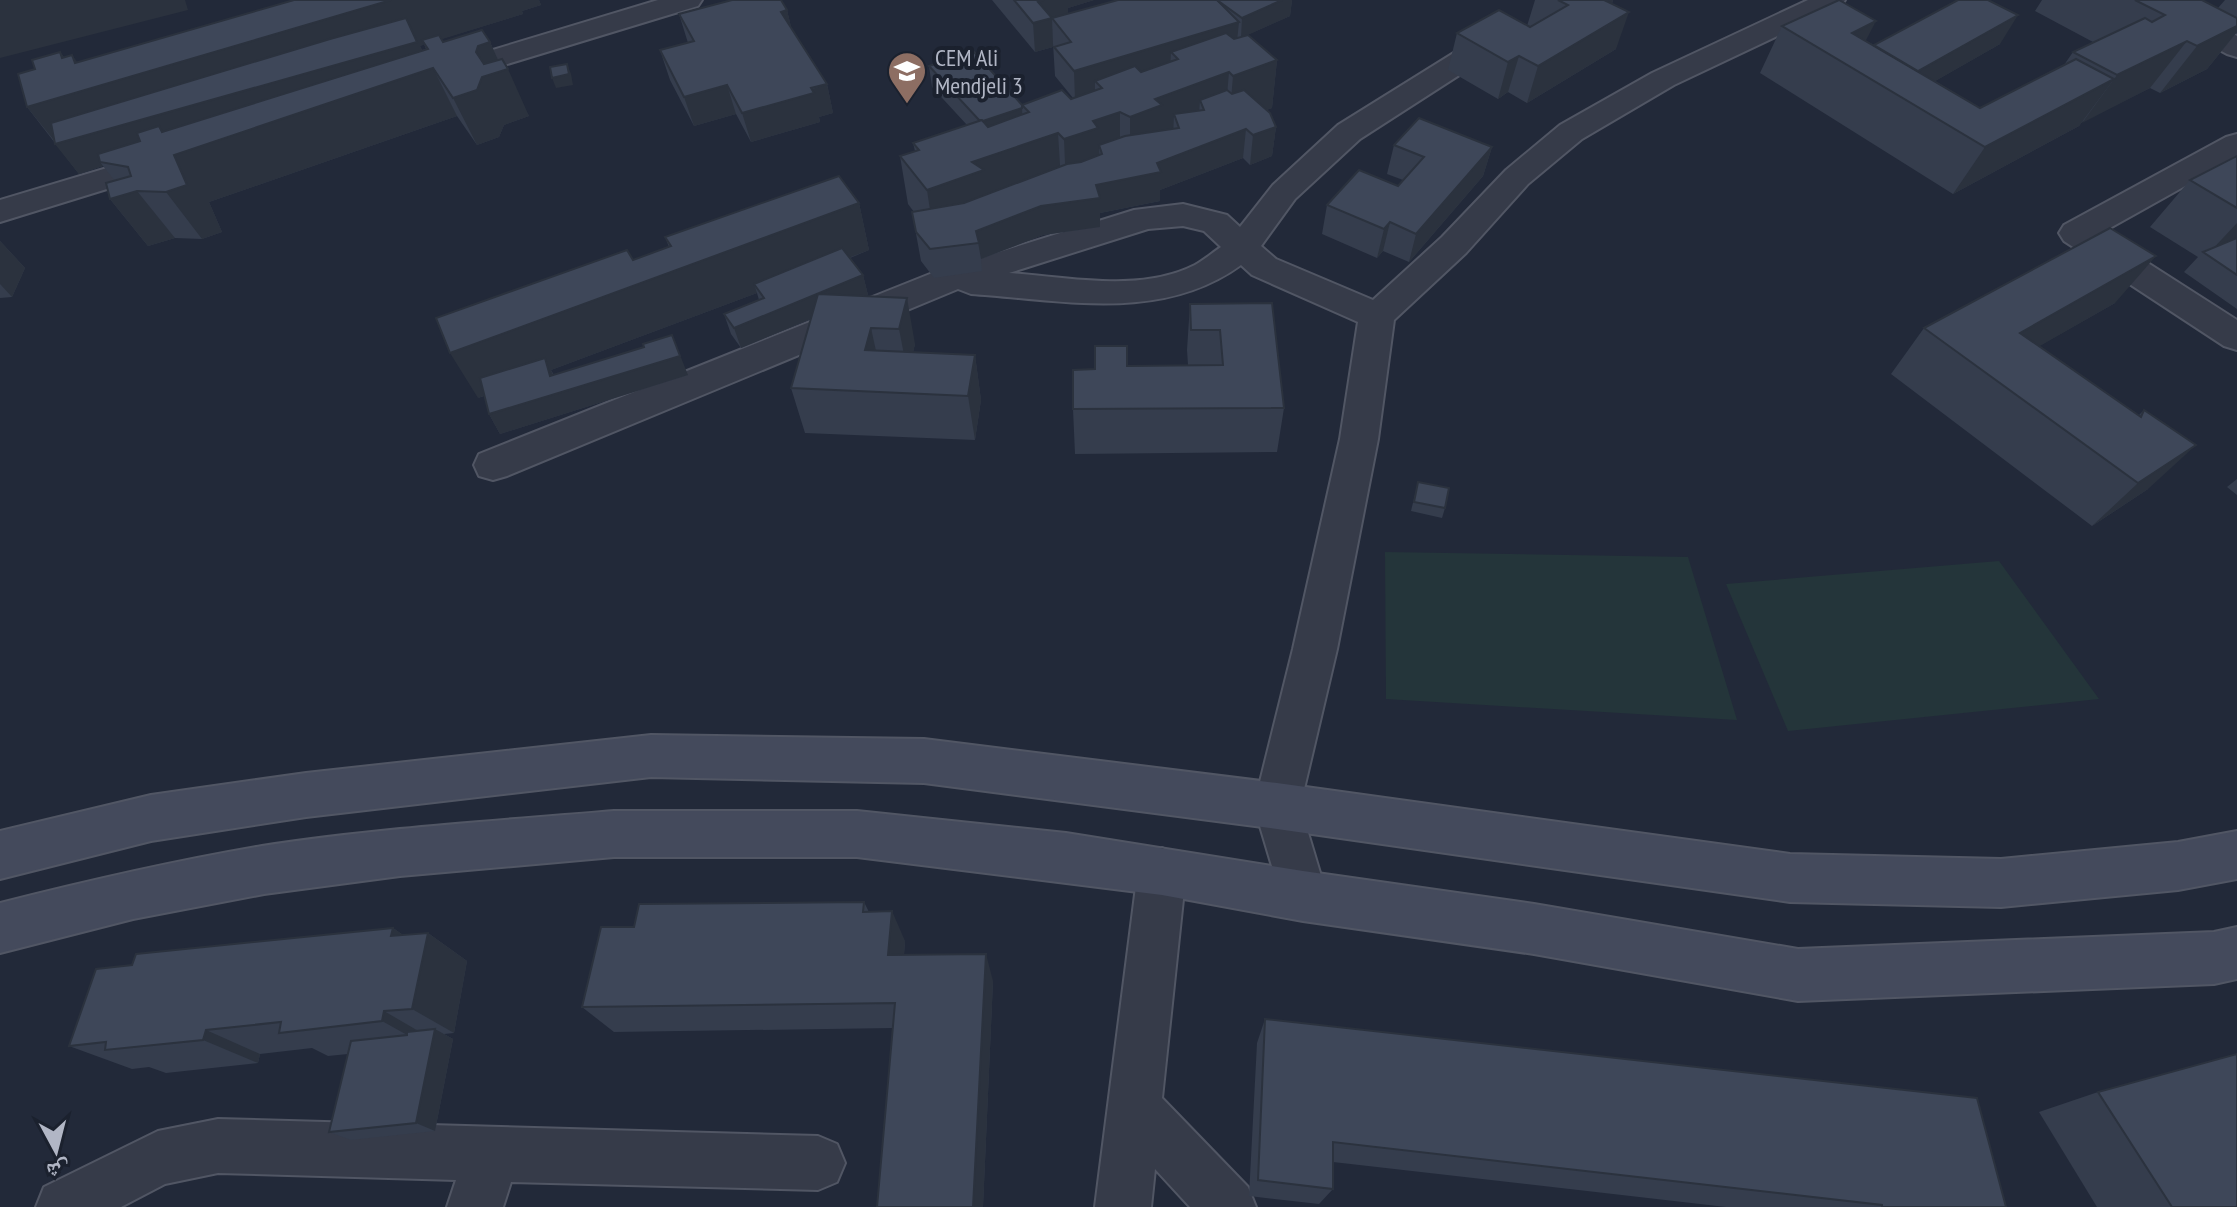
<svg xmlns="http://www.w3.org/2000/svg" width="2237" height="1207" font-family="'PT Sans Narrow','Noto Naskh Arabic',sans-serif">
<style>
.green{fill:#24353a}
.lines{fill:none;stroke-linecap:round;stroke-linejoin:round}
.street-casing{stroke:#515664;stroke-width:4}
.secondary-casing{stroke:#515664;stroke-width:4}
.street{fill:#363b49;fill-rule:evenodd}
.secondary{fill:#444a5c;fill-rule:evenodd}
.wall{fill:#353d4d;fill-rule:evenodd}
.shaded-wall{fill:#2b323e}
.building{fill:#3e4759;stroke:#2b323e;stroke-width:2}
.labels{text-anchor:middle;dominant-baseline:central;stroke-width:8;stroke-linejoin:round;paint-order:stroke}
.far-poi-label{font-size:24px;fill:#b1b6c5;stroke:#1b212e;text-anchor:start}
</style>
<rect width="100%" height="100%" fill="#222939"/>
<!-- green -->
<g class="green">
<path d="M1385,552l303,5 49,163 -351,-21z"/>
<path d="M1999,561l100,138 -311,32 -62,-147z"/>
</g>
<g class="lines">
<!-- street casing -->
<g class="street-casing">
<g id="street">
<path d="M658,0h44l-4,6 -243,74 -11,3 -11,-3 -4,-6 4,-6z"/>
<path d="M1808,0h37l-4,6 -167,79 -92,54 -54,45 -62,69 -72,67 -16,119 -41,210 -37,157 27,90 -7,17 -17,6 -17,-6 -32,-107 39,-157 47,-210 18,-117 -106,-47 -11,-10c-80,58 -178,35 -270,29l-13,-5 -451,187 -14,4 -14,-4 -5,-11 5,-11 456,-182 199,-62 49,-6 44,11 13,12 33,-42 65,-60 151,-94 10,-3 10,3 4,6 -4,6 -149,96 -65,60 -34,47 15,13 97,41 69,-63 64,-67 54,-45 92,-52zM1183,226l21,5 17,16c-9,6 -17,13 -26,18 -55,28 -127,12 -186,8l139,-44z"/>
<path d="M2135,0h35l67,36v21l-10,-3 -88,-48z"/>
<path d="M2237,134v23l-136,76 136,87v30l-13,-4 -160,-105 -5,-8 5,-8 162,-88z"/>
<path d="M167,150l11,3 5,7 -5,7 -178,55v-22z"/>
<path d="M1162,848l17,7 7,16 -24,227 86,89 8,20h-66l-35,-38 -4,38h-56l43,-336 7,-16z"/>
<path d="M218,1119l600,17 19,8 8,19 -8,19 -19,8 -307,-8 -8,25h-56l9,-27 -238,-7 -53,11 -44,23h-85l8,-20 114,-56z"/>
</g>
</g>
<!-- secondary casing -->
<g class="secondary-casing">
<g id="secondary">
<path d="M651,735l273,4 353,44 513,71 211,5 177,-17 59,-11v48l-59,11 -177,17 -211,-5 -513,-73 -353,-46 -273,-6 -345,40 -155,24 -151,38v-48l151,-36 155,-22z"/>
<path d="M614,811h243l209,22 237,38 231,33 264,45 416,-17 23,-5v52l-23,5 -416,17 -264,-47 -231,-33 -141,-26 -305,-38h-243l-214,19 -136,18 -131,25 -133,34v-50c87,-22 174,-42 262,-57 117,-18 235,-25 352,-35z"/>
</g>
</g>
<!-- street -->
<use href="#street" class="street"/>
<!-- secondary -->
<use href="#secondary" class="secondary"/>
</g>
<!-- wall -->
<g class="wall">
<path d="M294,0h245l2,5 -19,6 1,3 -82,25 2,3h47l8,18 31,56 -25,9 -5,12 -22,8 -20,-29 -248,86 13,30 -20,7 -27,-1 -27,8 -38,-47 5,-18 -12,-15 -24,8 -52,-67 33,-55 4,5 14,6zM424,44l2,5 -4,1 -2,-4z"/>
<path d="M992,0h102l-26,8v6l224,-14 -2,16 -43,19 30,25 -5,48 -6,2 10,17 -4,29 -22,9 -7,-7 -83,32v11l-60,12v14l-57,8 -62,24 1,12 -48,7 -13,-17 -9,-49h2l-6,-8 -8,-48 15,-5 -2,-8 54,-18 -35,-38 -3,-21 93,39 51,-7 -18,-22 -3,-49 1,20 -18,5z"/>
<path d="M1535,0h78l-1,4 4,45 -89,54 -19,-11 -10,7 -50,-29 9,-37 70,-7z"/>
<path d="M2042,0h160l16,8 7,-8h12v32l-30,37 -47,24 -10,-5 -68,34 -3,4 -126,68 -193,-121 22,-47 84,15 8,4 126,-1 -65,37 45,27 84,-43 9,-13 20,-10 -58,-31z"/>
<path d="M787,10l4,17 36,57 6,29 -14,4 1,5 -69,20 -15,-28 -42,12 -24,-46 -10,-30 28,-7 -9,-29z"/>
<path d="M1394,145l98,2 -9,29 -74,86 -26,-11 -6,7 -55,-24 5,-29 71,-19 5,-6 -16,-6z"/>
<path d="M2237,156v153l-53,-37 14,-15 -48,-30 40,-47z"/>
<path d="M859,203l10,47 -19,8 13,17 5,20 -3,1 50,48 -2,8 62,3 6,45 -6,40 -170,-7 -14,-45 20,-69 -70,29 -10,-14 -7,-20 35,-14 -2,-7 -206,77 3,5 90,-28 44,28 -188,59 -11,-20 -5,-18 -6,2 155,-138 36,-13 -4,-10z"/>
<path d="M0,241l25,27 -13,29 -12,1z"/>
<path d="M1272,303l12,105 -7,44 -202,2 -2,-45 22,-40 32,-3 61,-1 -1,-15 3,-46z"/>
<path d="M2115,303l-76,43 100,69 5,-5 4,79 -56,37 -201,-152 33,-46z"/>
<path d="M2237,479v16l-10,-8z"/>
<path d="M1418,482l27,26 -3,10 -31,-7z"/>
<path d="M864,902l5,10 36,29 -1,14 89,26 -10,226h-106l16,-179 -279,4 -32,-25 52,-80z"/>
<path d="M393,928l10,7 25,-2 39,28 -13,72 -10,1 9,5 -18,92 -84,9 -22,-8 19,-78 -20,2 -16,-8 -52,6 -2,9 -92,10 -17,-6 -17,2 -63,-23 63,-81z"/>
<path d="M1265,1019l741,188h-280l-393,-45v27l-14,15 -70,-8 8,-153z"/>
<path d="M2098,1092l139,115h-140l-58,-95z"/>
</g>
<!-- shaded-wall -->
<g class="shaded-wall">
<path d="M0,0h185l3,10 -188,48z"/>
<path d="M391,0h148l2,5 -19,6 1,3 -103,32 11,23 2,-1 24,48 -248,86 13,30 -20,7 -36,-47 8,-37 -74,7 3,4 -24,8 -24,-30h2l-30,-37 35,-49 -2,-6 29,37 -14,-26 -3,-8 24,32z"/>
<path d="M1044,0h50l-26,8v14l-16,-4 1,29 -18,5 -2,-29 5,-21z"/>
<path d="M1282,0h10l-2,16 -49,22 1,-20z"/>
<path d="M1608,0h5l-9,28 25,-16 -13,37 -89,54 11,-37z"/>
<path d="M787,10l7,29 -13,-27z"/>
<path d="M2018,15l-18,29 -96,55 10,-25z"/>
<path d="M1876,21l-24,46v-34z"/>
<path d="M1239,22l-3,29 -58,8 -7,-7 -1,19 -68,17 -7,-7v13l-20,6 -1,-29z"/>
<path d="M2237,26v6l-30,37 -47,24 37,-47z"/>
<path d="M2187,41l-37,47 -68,35 35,-48z"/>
<path d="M490,42l13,29 5,-2 21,47 -25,9 -5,12 -22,8 -24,-47 25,-52z"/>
<path d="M1519,56l-11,36 -10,7 10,-37z"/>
<path d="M1277,60l-5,48 -43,16 4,-48z"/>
<path d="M567,64l4,10 2,11 -17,3 -4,-10z"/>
<path d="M1229,72l-4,47 -21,-9 -4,-10 -2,29 -19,-1 -5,-14 -1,25 -43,25v-47l25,-18z"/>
<path d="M2114,79l-35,47 -126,68 32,-47z"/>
<path d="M827,84l6,29 -14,4 1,5 -69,20 -9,-29z"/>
<path d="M727,85l9,29 -42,12 -10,-29z"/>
<path d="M1022,108l1,20 -40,15 -3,-21z"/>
<path d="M1120,112v47l-18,-5 -3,-9 1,21 -34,21 -2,-48 29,-18z"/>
<path d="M1276,127l-4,29 -22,9 3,-30z"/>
<path d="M1246,129l-3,29 -83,32v11l-60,12v14l-57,8 -62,24 -5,-28z"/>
<path d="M1058,133l3,48 -127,56 -7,-47 45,-28z"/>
<path d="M1492,147l-9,29 -74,86 7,-28z"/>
<path d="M137,191l38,47 -27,8 -38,-47z"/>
<path d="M859,203l10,47 -109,42 -6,-8 3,9 -206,77 9,22 112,-57 16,40 -188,59 -11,-20 61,-38 -1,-5 -71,27 -28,-45z"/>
<path d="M1390,222l-7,29 -6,7 7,-29z"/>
<path d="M2237,223v18l-30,14z"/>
<path d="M0,241l25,27 -13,29 -12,-13z"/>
<path d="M2156,256l-41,47 -126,72 31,-42z"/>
<path d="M863,275l5,20 -127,53 -7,-20z"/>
<path d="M907,298l8,46 -7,31 -9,-46z"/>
<path d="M871,328l10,46 -16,-24z"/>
<path d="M975,355l6,45 -6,40 -7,-44z"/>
<path d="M2196,445l-48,44 -56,37 46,-43z"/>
<path d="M892,911l13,30 -3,42 -14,-28z"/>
<path d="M393,928l32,22 3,-17 39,28 -13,72 -42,-24 -21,-73z"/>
<path d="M986,954l7,27 -10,226h-10z"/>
<path d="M384,1011l43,25 -2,9 -43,-24z"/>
<path d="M435,1029l18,10 -18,92 -19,-8z"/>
<path d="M206,1030l54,24 -2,9 -55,-23z"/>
</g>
<!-- building -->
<g class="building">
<path d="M294,0h97l-364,107 -9,-33 17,-5 -3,-9 28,-8 2,6 10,-3 3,8z"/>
<path d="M732,0h49l6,10 -6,2 46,72 -16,4 3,5 -72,20 -15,-28 -43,12 -24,-47 34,-9 -15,-27z"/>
<path d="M1014,0h30l-6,2 14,16 -19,5z"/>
<path d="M1118,0h99l22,22 -165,49 -20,-24 17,-5 -19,-24z"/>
<path d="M1217,0h65l-40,18z"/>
<path d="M1558,0h50l-2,1 23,11 -91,54 -19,-10 -11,6 -51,-29 42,-23 31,17 38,-22z"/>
<path d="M1839,0l37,21 -24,12 128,75 96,-49 38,20 -129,68 -203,-121z"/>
<path d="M1958,0h30l30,15 -100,56 -44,-26z"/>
<path d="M2135,0h67l35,18v8l-40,20 -10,-5 -70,34 -44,-23 72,-34 7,4 13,-7z"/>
<path d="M406,18l11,24 -362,102 -4,-21 279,-84z"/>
<path d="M482,30l8,12 -12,4 -2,6 8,12 18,-5 6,10 -26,8 -5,13 -24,8 -20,-30 -259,87 13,30 -21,7 -29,-1 -27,8 -4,-16 25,-7 -3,-9 -28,-5 -2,-8 42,-13 -3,-8 22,-7 3,6 266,-83 -6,-9 17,-5 4,7z"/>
<path d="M1226,33l8,6 14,-4 29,25 -44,16 -4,-4 -74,27 7,6 -32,12 -10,-5 -27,9 5,7 -34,11 -6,-6 -86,29 12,8 -57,20 -27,-34 19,-6 -6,-7 69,-23 6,7 41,-15 -7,-7 40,-15 9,9 31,-11 -7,-7 40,-15 6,6 37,-13 -7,-7z"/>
<path d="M974,52l48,53v3l-39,13 -1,-1h-3l-50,-54z"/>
<path d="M567,64l2,10 -17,4 -2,-11z"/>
<path d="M1227,90l5,4 12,-4 26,23 6,14 -23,8 -7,-6 -89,34 4,9 -65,13 4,13 -59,8 -65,25 3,12 -49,6 -14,-17 -4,-20 52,-9 103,-39 14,-2 21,-8 -3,-9 26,-9 54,-8 -5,-14 30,-4 -4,-10z"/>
<path d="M1419,118l73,29 -76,87 -26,-12 -6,7 -57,-24 32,-35 39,16 26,-29 -30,-12z"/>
<path d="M2237,156v52l-47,-28z"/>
<path d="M839,176l20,27 -409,150 -14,-35 191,-68 6,10 38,-14 -6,-9z"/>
<path d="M2110,228l46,28 -136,77 121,84 3,-7 52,35 -58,38 -214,-155z"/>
<path d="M2237,238v37l-34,-23z"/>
<path d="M842,248l21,27 -129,53 -10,-14 40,-16 -10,-14z"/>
<path d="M818,294l89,4 -8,31 -28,-1 -6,22 110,5 -7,41 -177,-8z"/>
<path d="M1272,303l12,105 -211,1v-39l22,-1v-23h32v20l96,-1 -3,-35h-29l-1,-26z"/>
<path d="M672,335l8,21 -191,58 -9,-36 65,-20 5,18 94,-29 -1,-3z"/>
<path d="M1418,482l31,6 -4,20 -31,-6z"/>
<path d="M864,902l-1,10 29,-1 -4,44 98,-1 -13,253h-96l18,-204 -313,4 19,-80h33l5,-23z"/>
<path d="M393,928l-2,8 37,-3 -16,76 -28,2 -2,10 -103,12 2,-11 -75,8 -3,10 -98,10 1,-8 -37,4 27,-77 36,-4 4,-11z"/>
<path d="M1265,1019l712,79 29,109h-124v-2l-549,-63v47l-75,-9z"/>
<path d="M435,1029l-19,94 -87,9 22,-91 56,-6v-3z"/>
<path d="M2237,1054v153h-65l-74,-115z"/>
</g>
<!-- icons -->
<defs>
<g id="school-pin" transform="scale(2)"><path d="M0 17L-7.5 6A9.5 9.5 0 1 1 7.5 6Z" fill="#8d6e63" stroke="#1b212e"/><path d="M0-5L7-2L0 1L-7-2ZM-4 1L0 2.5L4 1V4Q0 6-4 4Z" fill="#fff"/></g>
</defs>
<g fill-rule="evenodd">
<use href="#school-pin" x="907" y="71"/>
</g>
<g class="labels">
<!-- far-poi labels -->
<g class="far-poi-label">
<text x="935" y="57">CEM Ali<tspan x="935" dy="28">Mendjeli 3</tspan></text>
</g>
</g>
<!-- north arrow -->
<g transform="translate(56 1151) rotate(173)" stroke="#1b212e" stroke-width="6" paint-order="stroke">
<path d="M0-6L14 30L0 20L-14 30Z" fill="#b1b6c5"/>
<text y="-12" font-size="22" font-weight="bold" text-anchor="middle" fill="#b1b6c5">ش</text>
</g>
</svg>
